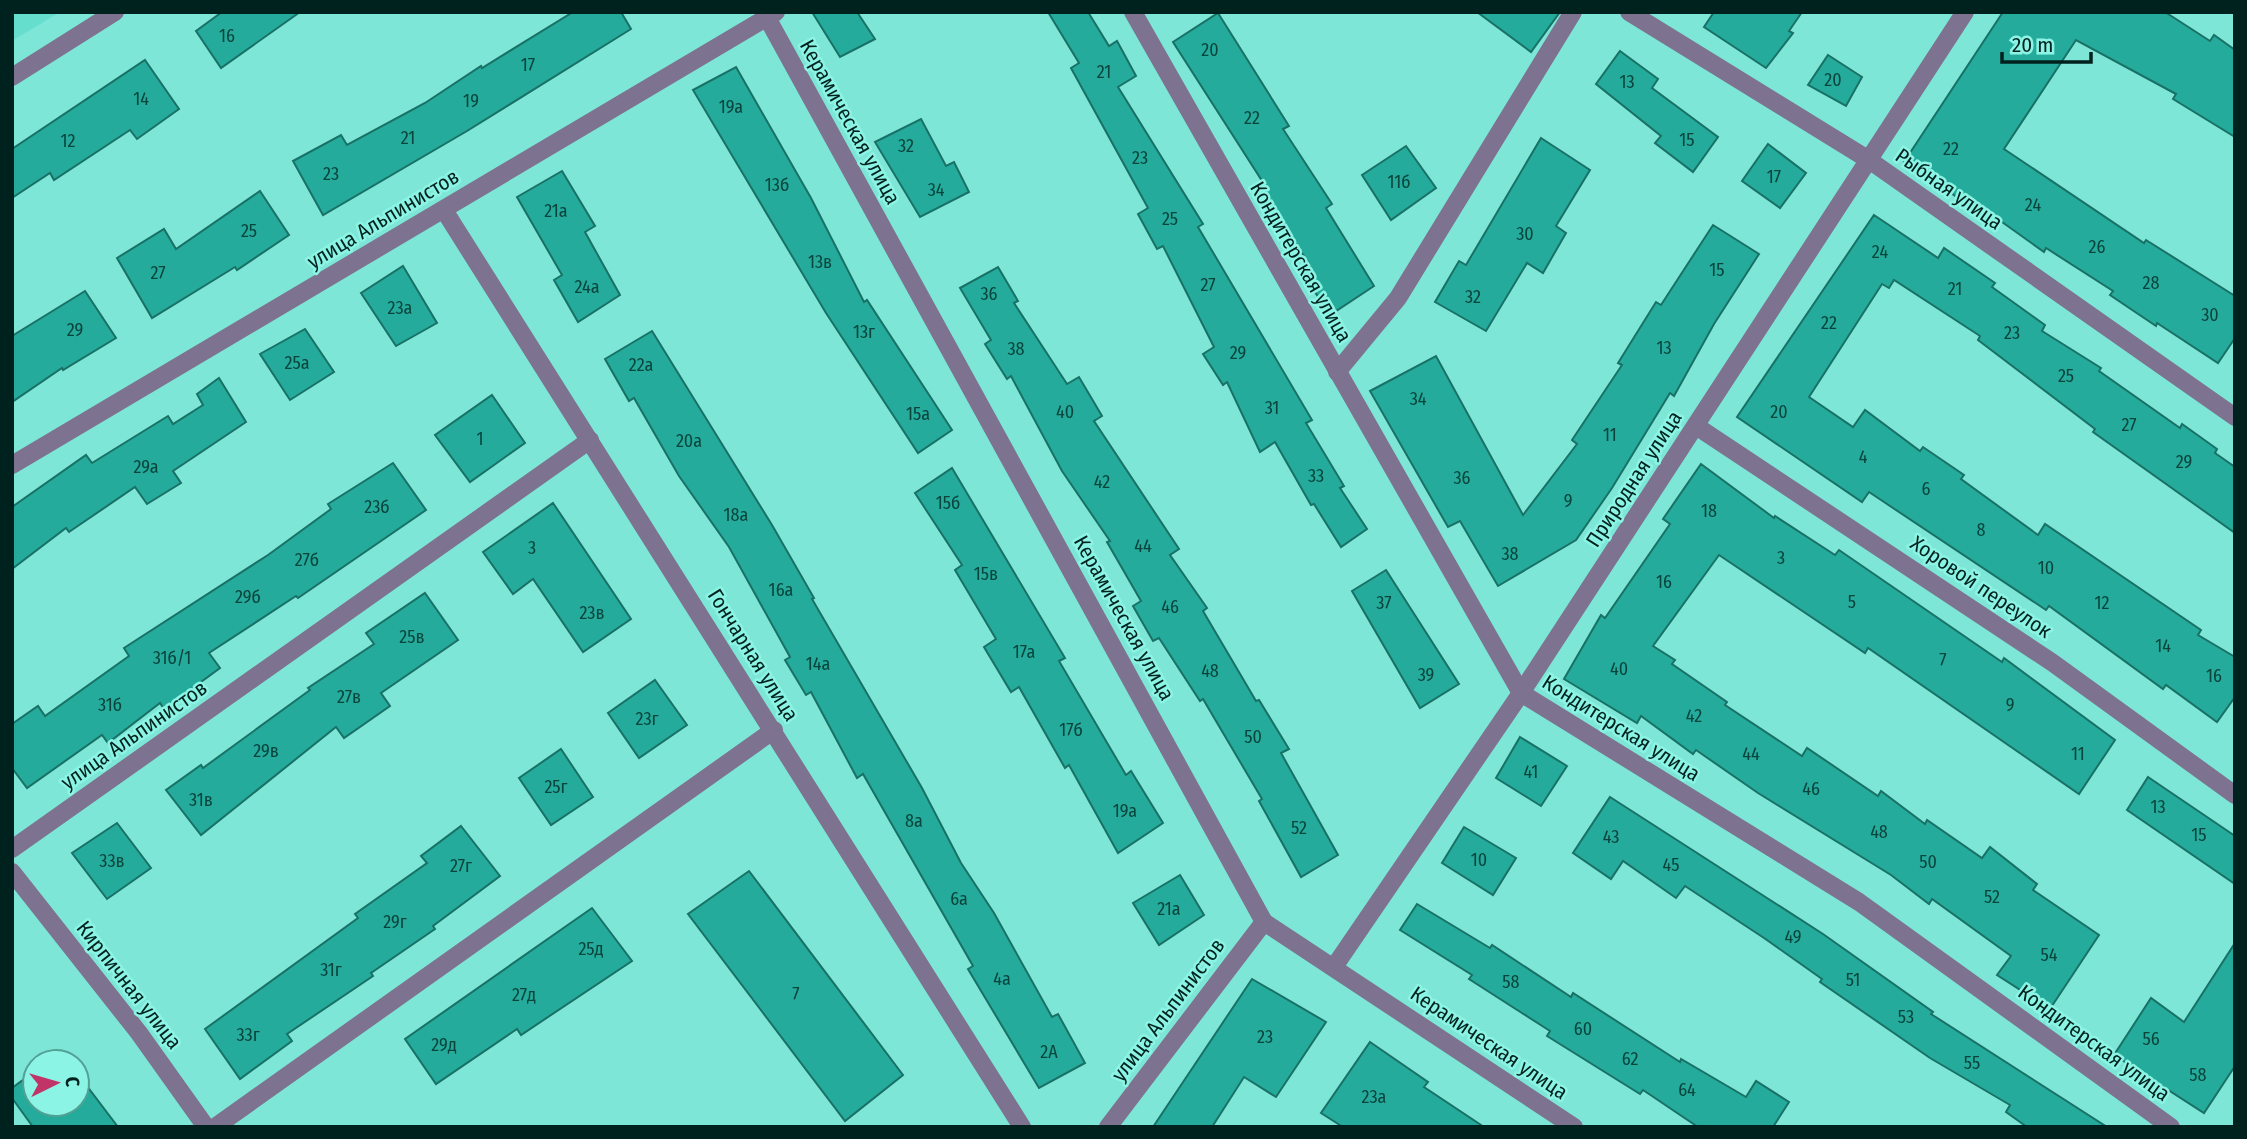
<svg xmlns="http://www.w3.org/2000/svg" width="2247" height="1139" font-family="'Fira Sans Condensed',sans-serif">
<style>
.built{fill:#66decd}
.building{fill:#25ab9b;stroke:#197166;stroke-width:2}
.lines{fill:none;stroke-linecap:round;stroke-linejoin:round}
.minor{stroke:#7d728f;stroke-width:18}
.labels{text-anchor:middle;dominant-baseline:central;stroke-width:5;stroke-linejoin:round;paint-order:stroke}
.number-label{font-size:18px;fill:#09443d}
.street-label{font-size:21px;fill:#00221e;stroke:#8bf4e4}
</style>
<rect width="100%" height="100%" fill="#7ee6d7"/>
<!-- built -->
<path class="built" d="M12,12h48l-48,29z"/>
<!-- building -->
<g class="building">
<path d="M222,12h78l-79,56 -25,-37z"/>
<path d="M573,12h48l10,17 -164,102 -144,84 -30,-54 48,-26 6,10 78,-42 56,-37 1,2z"/>
<path d="M812,12h45l18,27 -35,18z"/>
<path d="M1048,12h40l21,34 8,-5 19,35 -18,11 85,137 -5,3 114,193 -6,3 38,63 -4,2 27,41 -26,18 -27,-43 -3,1 -36,-63 -15,10 -33,-70 -4,3 -20,-31 11,-7 -51,-101 -6,3 -19,-35 10,-6 -77,-140 8,-5z"/>
<path d="M1477,12h83l-29,40z"/>
<path d="M1714,12h88l-13,19 4,2 -27,35 -62,-41z"/>
<path d="M2003,12h162l45,29 4,-6 21,15v87l-62,-38 3,-5 -100,-54 -72,109 140,94 2,-3 89,56v42l-17,25 -61,-40 -1,3 -46,-31 3,-4 -67,-43 -2,4 -84,-60 -3,5 -53,-35z"/>
<path d="M1218,13l71,113 -6,3 49,75 -6,4 48,78 -44,29 -30,-46 9,-5 -50,-77 5,-3 -91,-142z"/>
<path d="M1620,51l38,28 -6,9 66,49 -25,35 -38,-29 6,-7 -65,-52z"/>
<path d="M1828,55l34,22 -16,29 -38,-21z"/>
<path d="M145,60l34,49 -42,30 -7,-9 -76,50 -4,-7 -38,25v-49z"/>
<path d="M736,67l75,131 53,104 3,-2 85,130 -34,23 -92,-140 -133,-223z"/>
<path d="M921,119l25,47 8,-4 15,30 -49,25 -45,-75z"/>
<path d="M1541,138l49,32 -34,56 10,7 -23,40 -16,-10 -41,68 -51,-29 24,-41 7,4z"/>
<path d="M1768,144l38,29 -26,35 -38,-27z"/>
<path d="M1406,146l30,42 -45,32 -29,-45z"/>
<path d="M562,171l33,55 -10,6 35,63 -42,27 -24,-42 8,-5 -45,-78z"/>
<path d="M260,191l29,44 -52,35 -2,-3 -83,51 -35,-60 47,-29 12,20z"/>
<path d="M1874,215l64,43 6,-10 51,35 -3,4 53,38 -3,6 59,37 -2,3 81,57 2,-4 35,25 -2,4 20,14v66l-142,-101 2,-3 -117,-89 2,-4 -86,-56 -5,8 -7,-4 -73,113 44,30 12,-17 55,41 3,-4 41,28 -3,4 77,56 7,-11 156,106 -3,5 37,22v40l-18,25 -51,-37 -3,4 -114,-83 -3,4 -177,-118 -7,10 -125,-85z"/>
<path d="M1713,225l46,29 -45,70 -40,72 -4,-3 -58,95 -36,52 -78,46 -38,-65 -12,6 -78,-136 66,-35 87,159 54,-71 -5,-4 50,-75 -4,-2 38,-61 5,3z"/>
<path d="M403,266l34,57 -41,23 -35,-53z"/>
<path d="M998,267l20,34 -4,2 53,81 12,-7 23,39 -8,5 85,128 -9,6 37,53 -4,3 53,90 3,-1 30,49 -8,4 57,102 -37,22 -42,-76 3,-2 -59,-100 -3,2 -41,-63 -6,3 -20,-35 8,-5 -34,-59 3,-1 -48,-70 -51,-95 -4,3 -22,-35 6,-4 -31,-52z"/>
<path d="M85,291l31,47 -53,32 -1,-2 -50,34v-66z"/>
<path d="M305,329l29,43 -44,28 -30,-46z"/>
<path d="M652,331l120,194 42,73 -2,1 110,189 39,75 33,50 58,104 6,-3 27,49 -46,25 -71,-119 5,-3 -110,-192 -6,4 -46,-86 -5,3 -21,-35 5,-3 -61,-110 -50,-71 -45,-78 -5,3 -24,-42z"/>
<path d="M219,378l27,44 -73,49 8,12 -34,21 -12,-17 -66,45 -3,-4 -54,41v-62l74,-52 6,8 76,-47 5,8 30,-19 -6,-11z"/>
<path d="M492,395l33,48 -55,39 -35,-47z"/>
<path d="M393,463l33,47 -128,88 -2,-2 -87,57 11,15 -56,41 -4,-6 -52,40 -6,-8 -75,53 -15,-20v-44l26,-18 7,10 84,-60 -5,-8 144,-93 63,-46 -3,-5z"/>
<path d="M1701,464l73,54 1,-2 60,39 4,-5 163,112 2,-4 111,82 -36,54 -211,-146 -3,5 -146,-98 -66,91 22,14 -3,4 55,38 -2,3 77,51 5,-8 71,48 3,-5 44,33 2,-4 55,38 8,-11 47,37 -4,6 66,45 -49,74 -53,-34 14,-19 -79,-57 -3,5 -38,-29 -133,-82 -62,-43 -3,4 -52,-38 -4,7 -73,-44 37,-64 4,3 65,-94 -7,-5z"/>
<path d="M952,468l113,190 -6,3 67,114 5,-4 32,52 -45,30 -49,-88 -4,3 -46,-81 -8,5 -27,-45 12,-8 -41,-69 7,-5 -47,-72z"/>
<path d="M553,503l78,116 -48,33 -50,-73 -20,15 -30,-42z"/>
<path d="M1386,570l73,114 -39,24 -68,-117z"/>
<path d="M425,593l33,47 -77,53 9,13 -46,32 -8,-11 -135,108 -35,-45 35,-25 2,3 107,-78 -2,-2 66,-44 -8,-11z"/>
<path d="M655,680l32,45 -48,33 -31,-45z"/>
<path d="M1520,737l47,29 -26,40 -45,-28z"/>
<path d="M561,749l32,48 -42,28 -32,-47z"/>
<path d="M2148,777l87,59v48l-108,-74z"/>
<path d="M1610,797l213,137 110,78 -2,2 176,113h-80l-21,-15 4,-7 -80,-47 -110,-76 2,-3 -58,-41 -79,-52 -9,12 -53,-37 -12,18 -38,-26z"/>
<path d="M117,823l34,45 -44,31 -35,-46z"/>
<path d="M461,826l39,50 -67,50 2,3 -64,44 2,3 -86,58 5,7 -52,38 -35,-50 153,-111 -3,-4 72,-51 -6,-7z"/>
<path d="M1464,827l52,31 -23,37 -51,-32z"/>
<path d="M749,871l154,204 -58,46 -157,-207z"/>
<path d="M1180,875l24,40 -45,30 -26,-42z"/>
<path d="M1417,904l73,44 2,-3 79,52 2,-4 107,69 1,-3 65,38 10,-16 33,21 -16,25h-75l-55,-37 -3,4 -93,-58 3,-5 -81,-52 3,-4 -72,-45z"/>
<path d="M592,908l40,53 -111,74 -4,-6 -81,55 -31,-45z"/>
<path d="M2235,943v123l-31,47 -90,-58 37,-57 33,24z"/>
<path d="M1252,979l74,43 -50,75 -32,-20 -32,50h-59z"/>
<path d="M1370,1042l58,40 -4,5 60,40h-141l-22,-14z"/>
<path d="M61,1051l8,11h-22z"/>
<path d="M35,1071v33h42v-31l41,54h-85l-21,-29v-10z"/>
</g>
<g class="lines">
<!-- minor -->
<g class="minor">
<path d="M764,12l500,910 310,205"/>
<path d="M1133,12l388,681 338,209 312,225"/>
<path d="M1629,12l240,148 366,257"/>
<path d="M12,77l103,-65"/>
<path d="M444,210l578,917"/>
<path d="M1337,372l61,-74 175,-286"/>
<path d="M1696,426l357,237 182,132"/>
<path d="M12,465l764,-453"/>
<path d="M12,849l578,-409"/>
<path d="M12,872l127,161 67,94"/>
<path d="M1334,967l187,-274 444,-681"/>
<path d="M215,1127l559,-397"/>
<path d="M1108,1127l156,-205"/>
</g>
</g>
<g class="labels">
<!-- number labels -->
<g class="number-label">
<text x="227" y="36">16</text>
<text x="1210" y="50">20</text>
<text x="528" y="65">17</text>
<text x="1104" y="72">21</text>
<text x="1833" y="80">20</text>
<text x="1627" y="82">13</text>
<text x="141" y="99">14</text>
<text x="471" y="101">19</text>
<text x="731" y="107">19а</text>
<text x="1252" y="118">22</text>
<text x="408" y="138">21</text>
<text x="1687" y="140">15</text>
<text x="68" y="141">12</text>
<text x="906" y="146">32</text>
<text x="1951" y="149">22</text>
<text x="1140" y="158">23</text>
<text x="331" y="174">23</text>
<text x="1774" y="177">17</text>
<text x="1399" y="182">11б</text>
<text x="777" y="185">13б</text>
<text x="936" y="190">34</text>
<text x="2033" y="205">24</text>
<text x="556" y="211">21а</text>
<text x="1170" y="219">25</text>
<text x="249" y="231">25</text>
<text x="1525" y="234">30</text>
<text x="2097" y="247">26</text>
<text x="1880" y="252">24</text>
<text x="820" y="262">13в</text>
<text x="1717" y="270">15</text>
<text x="158" y="273">27</text>
<text x="2151" y="283">28</text>
<text x="1208" y="285">27</text>
<text x="587" y="287">24а</text>
<text x="1955" y="289">21</text>
<text x="989" y="294">36</text>
<text x="1473" y="297">32</text>
<text x="400" y="308">23а</text>
<text x="2210" y="315">30</text>
<text x="1829" y="323">22</text>
<text x="75" y="330">29</text>
<text x="864" y="332">13г</text>
<text x="2012" y="333">23</text>
<text x="1664" y="348">13</text>
<text x="1016" y="349">38</text>
<text x="1238" y="353">29</text>
<text x="297" y="363">25а</text>
<text x="641" y="365">22а</text>
<text x="2066" y="376">25</text>
<text x="1418" y="399">34</text>
<text x="1272" y="408">31</text>
<text x="1065" y="412">40</text>
<text x="1779" y="412">20</text>
<text x="918" y="414">15а</text>
<text x="2129" y="425">27</text>
<text x="1610" y="435">11</text>
<text x="480" y="439">1</text>
<text x="689" y="441">20а</text>
<text x="1863" y="457">4</text>
<text x="2184" y="462">29</text>
<text x="146" y="467">29а</text>
<text x="1316" y="476">33</text>
<text x="1462" y="478">36</text>
<text x="1102" y="482">42</text>
<text x="1926" y="489">6</text>
<text x="1568" y="501">9</text>
<text x="948" y="503">15б</text>
<text x="377" y="507">23б</text>
<text x="1709" y="511">18</text>
<text x="736" y="515">18а</text>
<text x="1981" y="530">8</text>
<text x="1143" y="546">44</text>
<text x="532" y="548">3</text>
<text x="1510" y="554">38</text>
<text x="1781" y="558">3</text>
<text x="307" y="560">27б</text>
<text x="2046" y="568">10</text>
<text x="986" y="574">15в</text>
<text x="1664" y="582">16</text>
<text x="781" y="590">16а</text>
<text x="248" y="597">29б</text>
<text x="1852" y="602">5</text>
<text x="1384" y="603">37</text>
<text x="2102" y="603">12</text>
<text x="1170" y="607">46</text>
<text x="592" y="613">23в</text>
<text x="412" y="637">25в</text>
<text x="2163" y="646">14</text>
<text x="1024" y="652">17а</text>
<text x="172" y="658">31б/1</text>
<text x="1943" y="660">7</text>
<text x="818" y="664">14а</text>
<text x="1619" y="669">40</text>
<text x="1210" y="671">48</text>
<text x="1426" y="675">39</text>
<text x="2214" y="676">16</text>
<text x="349" y="697">27в</text>
<text x="110" y="705">31б</text>
<text x="2010" y="705">9</text>
<text x="1694" y="716">42</text>
<text x="647" y="719">23г</text>
<text x="1071" y="730">17б</text>
<text x="1253" y="737">50</text>
<text x="266" y="751">29в</text>
<text x="1751" y="754">44</text>
<text x="2078" y="754">11</text>
<text x="1531" y="772">41</text>
<text x="556" y="787">25г</text>
<text x="1811" y="789">46</text>
<text x="201" y="800">31в</text>
<text x="2158" y="807">13</text>
<text x="1125" y="811">19а</text>
<text x="914" y="821">8а</text>
<text x="1299" y="828">52</text>
<text x="1879" y="832">48</text>
<text x="2199" y="835">15</text>
<text x="1611" y="837">43</text>
<text x="1479" y="860">10</text>
<text x="112" y="861">33в</text>
<text x="1928" y="862">50</text>
<text x="1671" y="865">45</text>
<text x="461" y="866">27г</text>
<text x="1992" y="897">52</text>
<text x="959" y="899">6а</text>
<text x="1169" y="909">21а</text>
<text x="395" y="922">29г</text>
<text x="1793" y="937">49</text>
<text x="591" y="949">25д</text>
<text x="2049" y="955">54</text>
<text x="331" y="970">31г</text>
<text x="1002" y="979">4а</text>
<text x="1853" y="980">51</text>
<text x="1511" y="982">58</text>
<text x="796" y="994">7</text>
<text x="524" y="995">27д</text>
<text x="1906" y="1017">53</text>
<text x="1583" y="1029">60</text>
<text x="248" y="1035">33г</text>
<text x="1265" y="1037">23</text>
<text x="2151" y="1039">56</text>
<text x="444" y="1045">29д</text>
<text x="1049" y="1052">2А</text>
<text x="1630" y="1059">62</text>
<text x="1972" y="1063">55</text>
<text x="2198" y="1075">58</text>
<text x="1687" y="1090">64</text>
<text x="1374" y="1097">23а</text>
</g>
<!-- street labels -->
<g class="street-label">
<text transform="translate(850 122) rotate(61)">Керамическая улица</text>
<text transform="translate(1949 189) rotate(35)">Рыбная улица</text>
<text transform="translate(383 219) rotate(-31)">улица Альпинистов</text>
<text transform="translate(1301 262) rotate(60)">Кондитерская улица</text>
<text transform="translate(1634 479) rotate(-57)">Природная улица</text>
<text transform="translate(1981 587) rotate(34)">Хоровой переулок</text>
<text transform="translate(1124 618) rotate(61)">Керамическая улица</text>
<text transform="translate(753 655) rotate(58)">Гончарная улица</text>
<text transform="translate(1621 728) rotate(32)">Кондитерская улица</text>
<text transform="translate(134 735) rotate(-35)">улица Альпинистов</text>
<text transform="translate(129 985) rotate(52)">Кирпичная улица</text>
<text transform="translate(1168 1010) rotate(-53)">улица Альпинистов</text>
<text transform="translate(1489 1043) rotate(34)">Керамическая улица</text>
<text transform="translate(2094 1043) rotate(36)">Кондитерская улица</text>
</g>
</g>
<!-- border -->
<rect width="2247" height="1139" fill="none" stroke="#00221e" stroke-width="28"/>
<!-- north arrow -->
<g transform="translate(56 1083) rotate(85)"><circle r="33" fill="#8bf4e4" stroke="#53a095" stroke-width="2"/>
<path d="M0-5L12 26L0 18L-12 26Z" fill="#c03468"/>
<text y="-10" font-size="19" font-weight="bold" text-anchor="middle" fill="#00221e">С</text>
</g>
<!-- scale -->
<path d="M2002 52v10h89v-10" fill="none" stroke="#00221e" stroke-width="3.5"/>
<text x="2012" y="52" font-size="21" fill="#00221e" stroke="#8bf4e4" stroke-width="5" paint-order="stroke">20 m</text>
</svg>
